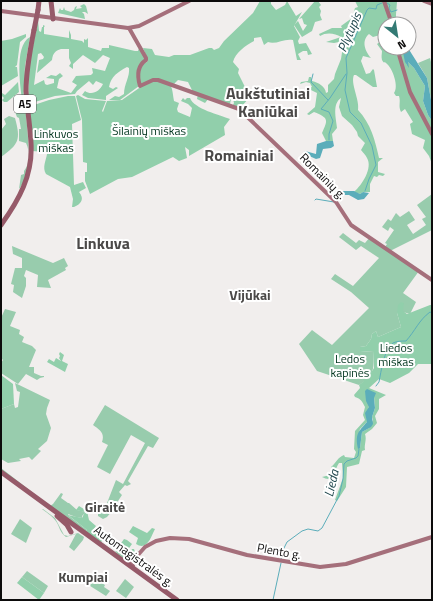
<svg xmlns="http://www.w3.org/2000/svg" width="433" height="601" font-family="'Titillium Web',sans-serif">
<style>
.green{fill:#98ccad}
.forest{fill:#91cfab;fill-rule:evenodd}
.water{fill:#5badba}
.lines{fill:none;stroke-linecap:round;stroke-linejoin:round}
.stream{stroke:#5badba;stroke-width:1}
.major{stroke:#a56f7b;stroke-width:4}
.highway{stroke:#965a69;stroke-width:5}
.highway-bridge{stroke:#965a69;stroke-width:5}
.labels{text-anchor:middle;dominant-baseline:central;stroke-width:4;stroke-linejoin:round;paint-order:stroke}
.shield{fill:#fff;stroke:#555454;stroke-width:1}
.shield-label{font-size:11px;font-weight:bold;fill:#0c0b0b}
.park-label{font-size:12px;fill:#01351e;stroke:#fff}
.street-label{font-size:12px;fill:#0c0b0b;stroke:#fff}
.water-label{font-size:13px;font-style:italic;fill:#1f464c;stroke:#fff}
.quarter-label{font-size:14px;font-weight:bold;fill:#4b4948;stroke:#fff}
.district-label{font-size:16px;font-weight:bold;fill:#4b4948;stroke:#fff}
</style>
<rect width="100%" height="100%" fill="#f1eeed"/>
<!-- green -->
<g class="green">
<path d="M28,52c-2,11 -3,23 -4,34 -1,26 14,83 -5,103l2,-14 3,-1v-3c6,-7 6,-20 2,-28l-7,-2v-12h2l-2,-11 -2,-1 -2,-5 10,-5 -2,-25z"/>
<path d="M430,58l2,8v39l-5,-27 -9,-15z"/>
<path d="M9,116l6,2c6,22 4,26 -14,39v-27l5,-6 -2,-5z"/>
<path d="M432,194v36l-42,21 29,20 -16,22 13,9 -6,12 -7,-2v-3l-6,4 4,14 -23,10 -2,-6 -4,3 -1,5 -5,7 -6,1v5l13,-1c1,18 2,24 -14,34l-42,-14 -18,-27 13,-14 20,15 37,-37 -18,-16 -20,-13 4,-5 18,12 26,-28 -18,-12 -5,4 -17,-13 4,-4 13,10 3,-3 6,3 5,-6 15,10 2,-3 -2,-1 9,-13 -4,-3 -2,4 -6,-4 6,-8 3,2 5,-8 4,4 9,-6 6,9 -8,5 6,9 13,-9 -4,-6 4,-2 -9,-12z"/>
<path d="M12,246l41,17 11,-5 4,8 -3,2 1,2 -18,10 3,8 -14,-1 1,-12 -12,-5 -2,6 2,2v8l-4,12 -9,-6 1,-7 -3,-1 4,-16h7v-10l-9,-4z"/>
<path d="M5,309l11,3 -6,14 10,4 -1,4 5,3 -2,5 10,4 4,4 -7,17h5v6l7,3h3v1l-4,1 -3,2 -11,-6 -8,10 -17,-11v-10l2,-3 -2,-2v-40z"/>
<path d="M15,383l35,17 -3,8 -1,6 5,14 -4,13 -9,8 3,2 -9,9 -3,-3 -10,2 2,2 -13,2 -7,-4v-50l13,-5 1,4 3,-1 2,-15 -3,-1z"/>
<path d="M105,405l54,33 -6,10 -5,-2 -20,35 3,3 -4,2 -2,-1 -6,7 3,3 -6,9 -4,-2 -4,5 5,3 -6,7 -4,2 -5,-3v-3l9,-10 9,-23 7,4 22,-41 -14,-8 -21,39 -13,-7 11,-22 -6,-3c3,-9 -2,-12 -9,-17z"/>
<path d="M1,468l49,38 3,-2 8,-11 2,1 -2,4 7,5h1l8,7 9,2 -4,4v2l-6,-1 -8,-3 1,2 18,14 -1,2 25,17 5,4 1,-2 7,7 -9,-4 -105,-76 -9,-7z"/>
<path d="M42,509h1l12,9 9,17 4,1 10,-3 6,4 -1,3 -9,11 -5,-4 7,-13 -10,3c-7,-5 -6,-11 -11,-17 -3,-4 -9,-8 -13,-11z"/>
<path d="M20,519l12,9 -6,15 -15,-9z"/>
<path d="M27,571l21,15 -4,7 -22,-16z"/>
<path d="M92,577l13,8 -1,2 6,4 -4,5 -19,-12z"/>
<path d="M125,579l9,8 -8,11 -10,-7z"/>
</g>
<!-- forest -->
<g class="forest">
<path d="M260,1h11v3l5,6 9,-5 2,-4 9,15 6,-4 -8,14 6,11 -2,4 1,3 7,-1 6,11 -4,1 -1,-4h-4l-5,3 3,6h-4l-4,-20c-9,-2 -17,5 -25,2l-4,3 -3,-8 -7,1v3c-8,4 -19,12 -21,21l6,7 -1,4 12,24 -9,10 -2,1 -6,-3 1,-2 -1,-4h-2l-1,5 -21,-6 -4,5 -8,-4 1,-5 -5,-2 -5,-10 -10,-2 -4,4 -12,-4 -21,5 -1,-3v-17l7,-3 1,-2 -5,-12 9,1 3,6 14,2 5,-2h16l19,-7h3l2,2 5,-2 5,-7 29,-28z"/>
<path d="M315,1h3l3,4 -2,2 2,4 -1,4 2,5 -7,2 -3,9 -10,6 -8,-12 4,-4 5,10 4,-6 -3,-1 -2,-6 -3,1z"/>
<path d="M355,1l42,1 -1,12v10h-11v17l-5,-6 -7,2 -4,-3c-8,7 -4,17 2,24l-8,-2 -2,5 5,13 4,-1 3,-4 1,1 3,17h-4l-17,-12h-2c-4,8 6,25 4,35 13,14 17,30 21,48h4l-5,4v10l7,2 -2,2 -4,-1 -2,2 -3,-1 -4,8v8h-7l-3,2 -6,-2c8,-7 19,-24 13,-34 -1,-3 -4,-5 -6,-8l4,-7 -7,-7 -1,-4 -5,-7 -10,-9 -3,-9 2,-9c-9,6 -5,20 -4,30l-5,6 1,7h-7l-4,-8c6,-13 7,-15 -8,-21l-5,3 -2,-1 8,-7 2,-14 -6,-3 -8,4v-3l9,-4 -2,-4 -4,-1 -6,2 1,-2 7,-1 1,-4h2l1,4c7,2 13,5 14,12l2,-1v-7l6,-6 1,-5 6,-15 2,-13 -4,-4 -5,1 -8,-1 15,-5c-6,-4 -15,-5 -21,-1l-1,-2 13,-6h10l-1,-2 11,-8 3,-10 3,-1z"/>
<path d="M84,4l2,2 2,8 -3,-2h-3l2,2 1,5 -27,-6 2,-5 1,2h2l1,-3 1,3 6,2 3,-2 1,-3 2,-1 -1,3 6,-1 -2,-2z"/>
<path d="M38,20l1,11 2,1 1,-5h1v-2l2,1 -1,1v7l25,4v-8l2,5v4l11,2 2,2v-4l2,1 2,-2v9l13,4 1,-3h7v-3l26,6h3l1,-3 7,10 -6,6 -1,22 -19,14h-11l6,-4 4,1 5,-3c0,-10 6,-17 5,-26l-2,-1c-9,5 -16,9 -18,20l4,2 3,-2 2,1 -12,8v4l-18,-2 -6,-3 3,-4c7,5 15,0 18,-7l-7,-3 -3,4 -4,-4 -12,10 -2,3 -20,2 -27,8 1,-38zM61,49h8v9l2,5 -2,3 4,3v-5l10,-9 12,8 8,-8 7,3 -5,13 -13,-3 1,5 -2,2 -15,1 -4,6 5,3 -6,8 -14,-5 2,-9 4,-3 -3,-3 -4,3 -5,-1 -5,3 8,1v4l-7,2 -2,-1 -1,-4 -10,5 4,-31 3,-1 3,4 -1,2 -4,1 -2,13 15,-13c1,-7 3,-9 9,-11z"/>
<path d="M26,34v3l-6,5 -3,23 -2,2h2l1,9 -17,10 1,-7 -1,-38 11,-2z"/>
<path d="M30,37l-5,29 -2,41c-2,-16 -10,-61 7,-70z"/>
<path d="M381,41l4,1v6h17l5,17 1,-3 6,6 11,18 -2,15 5,14 4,6v43l-3,-8 -6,-8 2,-8 -13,-6 -2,-10 3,-2 -8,-13 -4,3c-3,-6 0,-10 -2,-16h-3l-2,-3c5,-6 -1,-24 -7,-29 -4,-4 -2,1 -5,-4 -1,-4 0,-6 0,-9l-5,-7z"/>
<path d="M153,80c20,5 18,1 21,21l5,2 -2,6 1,3 12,5 2,-9 -4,-4 -7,-3 2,-3 2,2 2,-2h3c4,11 30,17 40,21l-6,8 1,8 -36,21v-6l-4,-3 2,11 -8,3 -6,-4 -41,20 -14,2 -28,15 -5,-13v-9h2v-9l-4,-1 -1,-42 -6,-24 2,-1 7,4 21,2 -4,10 1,1 4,-11 15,-1 20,-14z"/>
<path d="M18,82l1,10 -12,10h-3l-2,-2 2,-2 -3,-3v-8l1,6 3,2z"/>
<path d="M68,96h7l6,24 -9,4 2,61 9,-3 3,6 -7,4c6,7 2,12 -5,15h-2l1,-8 -3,-12 -24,-13c-4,-7 0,-13 1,-20l-2,-2 -13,-1 -4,-44 21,-7z"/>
<path d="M401,302l3,1 -1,8 4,3 23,-9h2v59h-14l-9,9 -19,10 -11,-4 -10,9 17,7 -7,4v10l-4,7 2,7 -5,6 -7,5c2,6 -1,10 0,16l-3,1 -3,13 -12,3 -1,20 -9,14 -2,-1 8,-22 -1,-15h-3c-5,7 -4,21 -17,14l8,-2 3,-4 -2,-4c5,-4 7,-10 13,-12l1,2 9,1 2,-6 -2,-3 1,-18 10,-11 -2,-5 2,-8c-3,-6 -4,-8 -10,-10l-1,-2 6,-7 -1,-3 5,-4 -2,-5h7l5,-8 -1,-17 -13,1v-5l6,-1 5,-7 1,-5 4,-3 2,6 23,-10 -4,-14 1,-8zM374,397l1,11 -3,9 1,3 -4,8 -7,4 -2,16 -3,-6 3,-13 7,-7 2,-16z"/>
<path d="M60,352l4,3 -2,6 6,3 -3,8 -18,-10 2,-3 5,3 2,-4 5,3 -2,-3 1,-2 -1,-2z"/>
<path d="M1,375l12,9 1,20 -13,5z"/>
<path d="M79,506l8,5 2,9 7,6 -3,4 11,9 -3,3 -15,-10 1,-2 -19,-15 14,3 3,-6 -9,-2z"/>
<path d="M133,526l14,7 5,-5 3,1c-4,8 -8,22 -19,15l2,-6 -9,-6z"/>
<path d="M124,539l3,1 5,4 -8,11 3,-1h3l2,-5h2l1,3 3,-1v1l-8,10 -8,-5 -4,-6 -3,1z"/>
<path d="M22,577l22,16 -5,7 -22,-17z"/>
</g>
<!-- water -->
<g class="water">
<path d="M402,48h6l19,30 5,27v16l-4,-6 -5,-14 2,-15 -11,-18 -6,-6 1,6 -4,-6z"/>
<path d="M326,141h7l1,5 -3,2 -8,1 -3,9 -4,1 -9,-4 -5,3 3,-7 11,3 1,-10z"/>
<path d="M341,191h13l6,3 3,-2 6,1 -5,6 -6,1 -9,-5h-5l-7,4 -1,-5z"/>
<path d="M367,389l9,4 -2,5 1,10 -3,9 1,7 -2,3 -9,5 -2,16 -2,1c-3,-15 0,-17 9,-27l-2,-9 4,-6 -3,-6 -1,-10z"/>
</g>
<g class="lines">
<!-- stream -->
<g class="stream">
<path d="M387,3l3,2 -1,3 2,4 6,-2"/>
<path d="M313,74l-2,8 17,18"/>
<path d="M329,140v-6l4,-13 -4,-9 -8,-3 9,-11 16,-24"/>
<path d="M365,191l4,-12 7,-14 -4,-19 -11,-23 -11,-11 -5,-22 2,-17 -1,-15 21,-48 2,-2 7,1 1,-4 5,-2"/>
<path d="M315,200l1,-1 18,3"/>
<path d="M376,386l3,-4c2,-10 5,-33 14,-39 4,-2 9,-2 13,-2 9,-10 13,-21 24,-29l2,1"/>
<path d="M281,560l3,-12 3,-6 15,-11 6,-2 10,2 4,-3 17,-32 4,-17 1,-15 3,-3 9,-3 2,-2 1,-7"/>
<path d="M273,600l8,-37"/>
</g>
<!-- major -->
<g class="major">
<path d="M384,1l8,23"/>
<path d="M424,1l8,3"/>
<path d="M1,11l127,17 11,-2 50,-25"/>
<path d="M129,28l17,30v2c-9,6 -9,16 -6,26l13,-6h5l81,29"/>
<path d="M397,48l13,44 22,42"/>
<path d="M240,110l96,92 15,23 81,55"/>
<path d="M133,566l-3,-2 15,-17 11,-6 14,-3 19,1 58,16 73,12 26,-3 86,-27"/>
</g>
<!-- highway -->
<g class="highway">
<path d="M51,1l2,18"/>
<path d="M38,10l1,-9"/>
<path d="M1,225c18,-25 32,-50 30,-82 -1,-18 -4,-35 -5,-52 0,-21 4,-41 8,-61"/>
<path d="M1,472l176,128"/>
<path d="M57,516l10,9 4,7"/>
</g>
<!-- highway-bridge -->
<path class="highway-bridge" d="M34,30l4,-20"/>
</g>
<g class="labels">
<!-- shield labels -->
<rect class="shield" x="14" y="95" width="22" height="18" rx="3"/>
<g class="shield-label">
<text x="25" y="104">A5</text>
</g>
<!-- park labels -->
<g class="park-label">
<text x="149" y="130">Šilainių miškas</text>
<text x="56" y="133">Linkuvos<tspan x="56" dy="14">miškas</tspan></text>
<text x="396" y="347">Liedos<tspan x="396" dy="14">miškas</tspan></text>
<text x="350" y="358">Ledos<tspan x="350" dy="14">kapinės</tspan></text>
</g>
<!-- street labels -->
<g class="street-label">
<text transform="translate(323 176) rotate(45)">Romainių g.</text>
<text transform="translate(279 551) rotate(10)">Plento g.</text>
<text transform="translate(134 556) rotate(36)">Automagistralės g.</text>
</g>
<!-- water labels -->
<g class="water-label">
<text transform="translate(349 32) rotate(-67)">Plytupis</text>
<text transform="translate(331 483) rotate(-77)">Lieda</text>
</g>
<!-- quarter labels -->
<g class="quarter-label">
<text x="250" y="294">Vijūkai</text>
<text x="105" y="506">Giraitė</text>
<text x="83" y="576">Kumpiai</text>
</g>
<!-- district labels -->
<g class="district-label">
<text x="268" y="93">Aukštutiniai<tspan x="268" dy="18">Kaniūkai</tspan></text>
<text x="239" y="155">Romainiai</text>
<text x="103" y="243">Linkuva</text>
</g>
</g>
<!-- border -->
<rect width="433" height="601" fill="none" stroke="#0c0b0b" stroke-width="4"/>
<!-- north arrow -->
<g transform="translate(397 36) rotate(150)"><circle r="19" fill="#ffffff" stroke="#9e9d9d"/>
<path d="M0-3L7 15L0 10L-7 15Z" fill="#337a74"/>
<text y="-6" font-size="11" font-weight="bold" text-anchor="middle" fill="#0c0b0b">N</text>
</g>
</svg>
